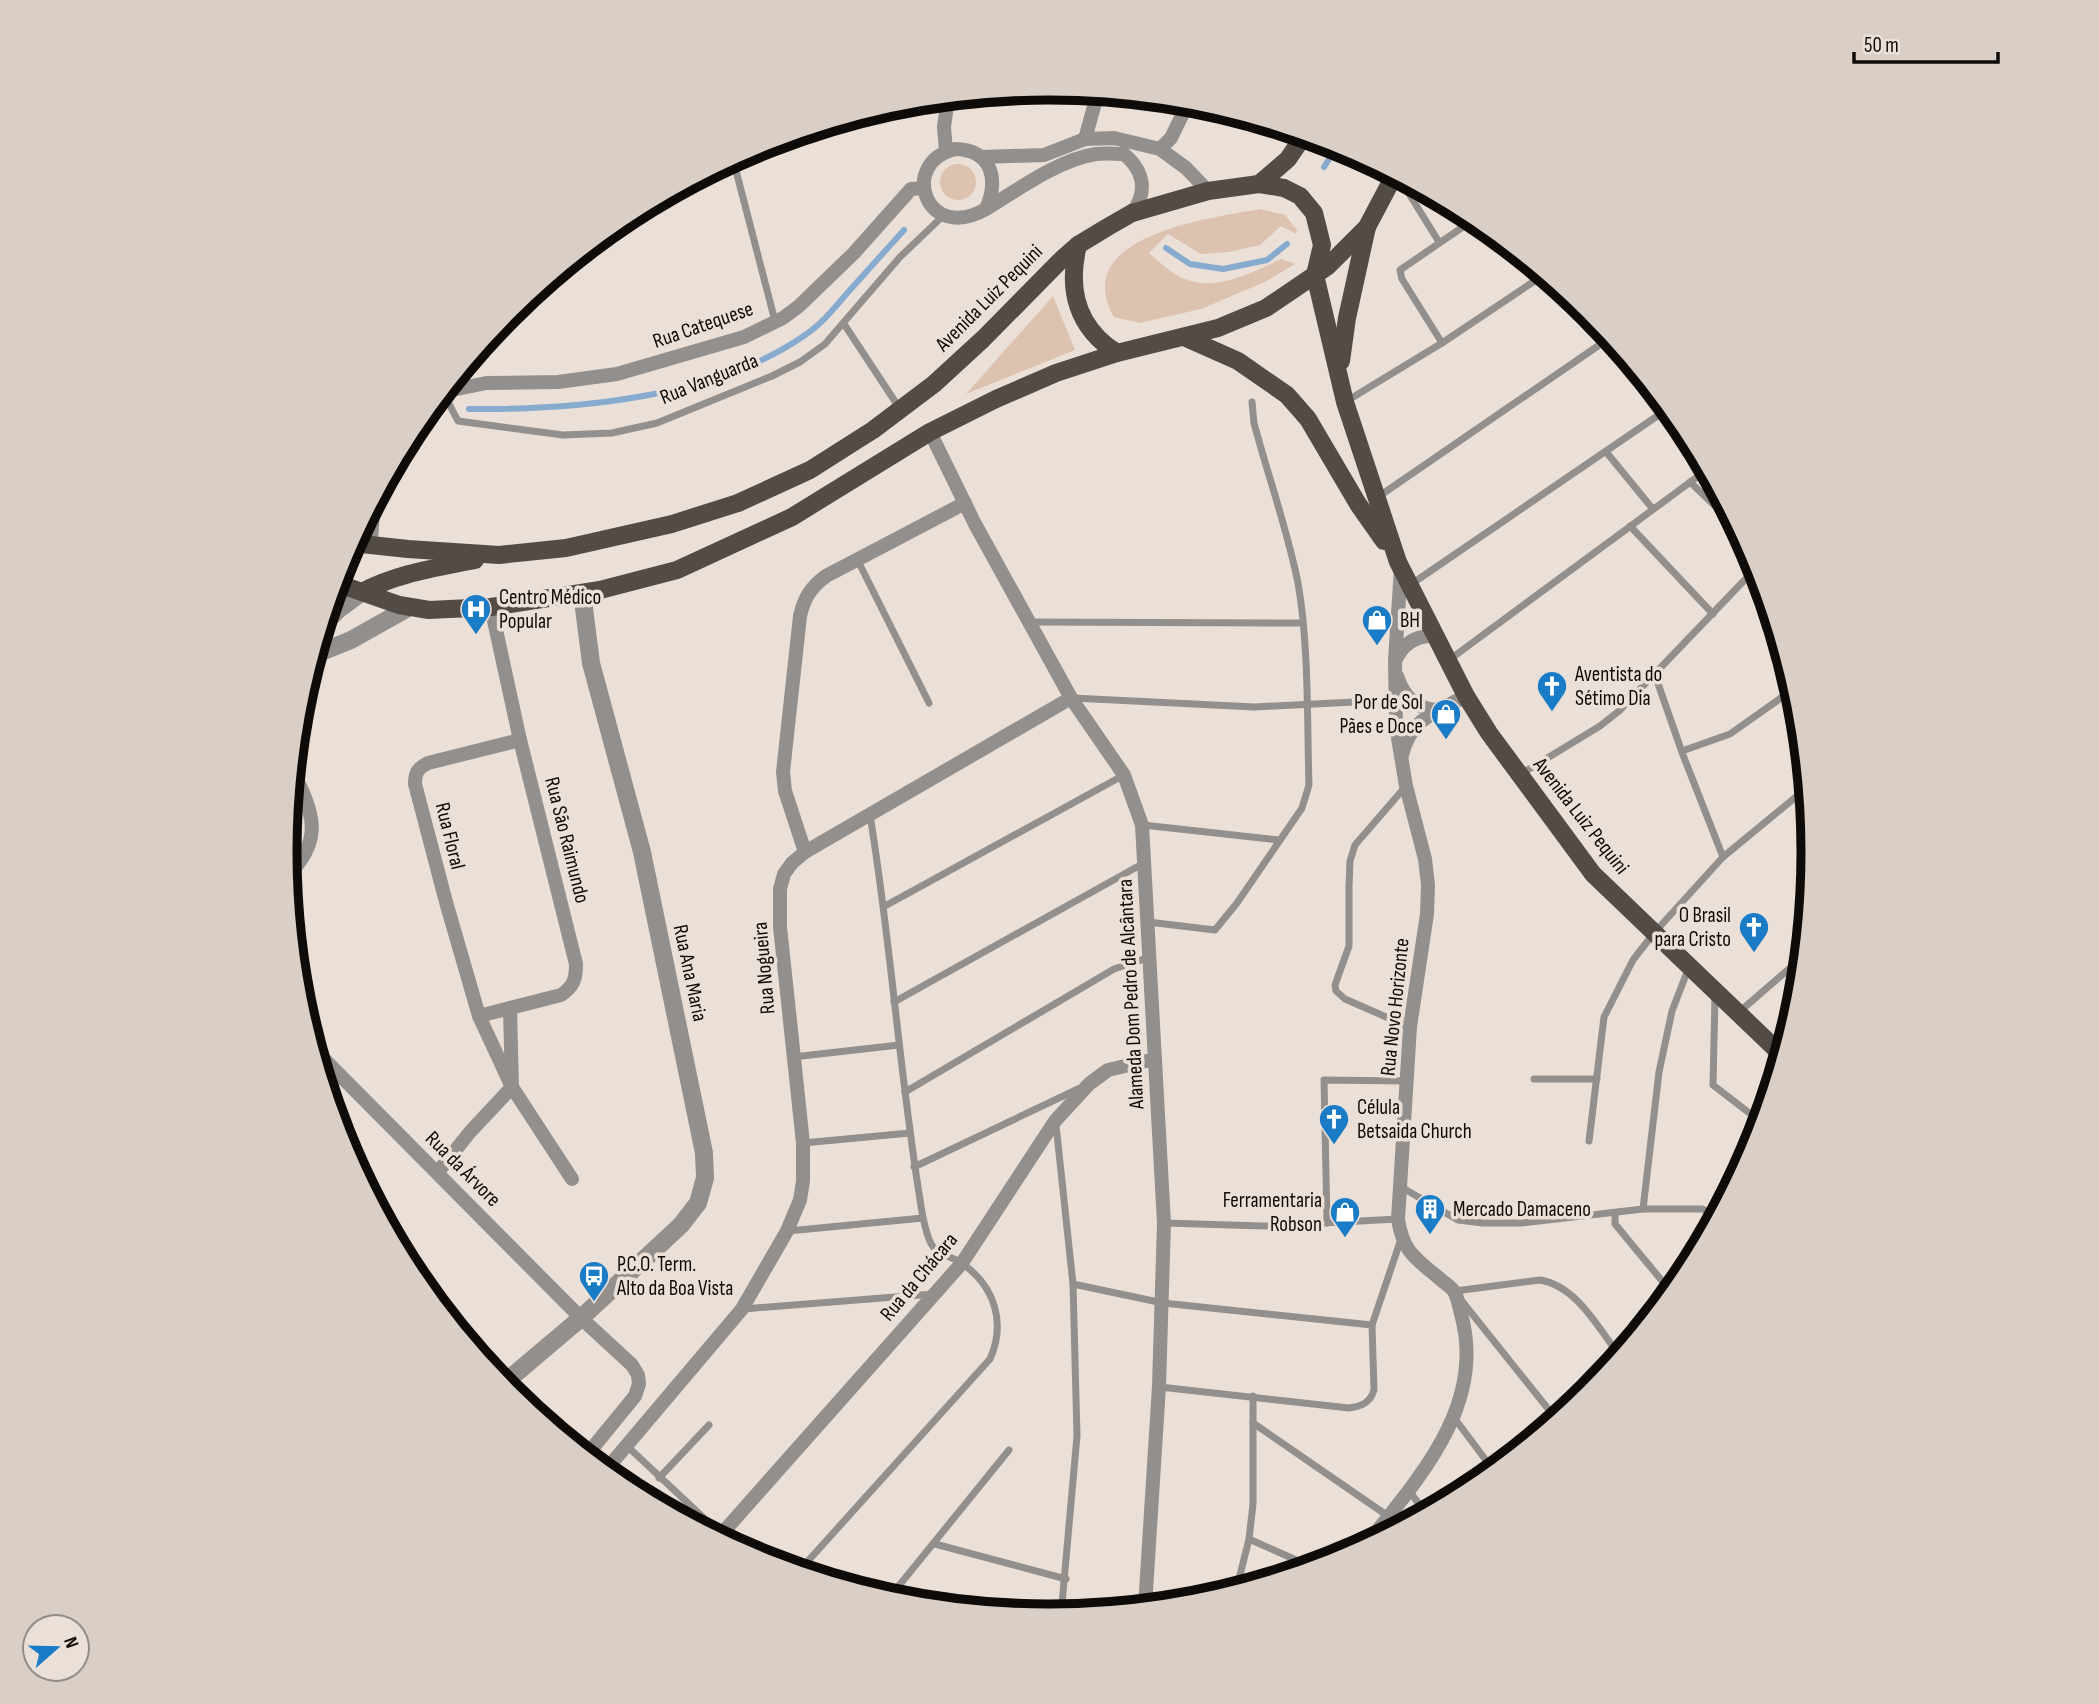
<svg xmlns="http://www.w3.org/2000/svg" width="2099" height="1704" font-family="'Sofia Sans Condensed',sans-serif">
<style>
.green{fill:#ddc2af}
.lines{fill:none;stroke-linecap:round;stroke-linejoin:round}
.stream{stroke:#87abcf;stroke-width:6}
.service{stroke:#938f8c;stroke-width:7}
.minor{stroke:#938f8c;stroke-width:14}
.tertiary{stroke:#938f8c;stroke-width:18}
.primary{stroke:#534b46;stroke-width:18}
.labels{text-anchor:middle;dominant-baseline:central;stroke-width:7;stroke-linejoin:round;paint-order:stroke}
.street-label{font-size:21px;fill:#0e0b08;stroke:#ebe0d8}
.poi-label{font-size:21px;fill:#0e0b08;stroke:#ebe0d8;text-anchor:start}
.rim{fill:none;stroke:#0e0b08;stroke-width:9}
</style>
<rect width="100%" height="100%" fill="#ebe0d8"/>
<!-- green -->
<g class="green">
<circle cx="958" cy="182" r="18"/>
<path d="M1260,209l25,6 12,15 -1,4 -15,-8 -21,19 -31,7 -28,2 -33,-20 -19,19c8,7 17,15 26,21 34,22 74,0 106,-15l14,5 -30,18 -64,27 -62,14 -25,-6c-46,-81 95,-99 146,-108z"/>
<path d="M1053,296l22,54 -109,44z"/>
</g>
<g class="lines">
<!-- stream -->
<g class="stream">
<path d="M1324,167l14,-22"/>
<path d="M1166,248l24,16 33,5 44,-9 20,-16"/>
<path d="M469,409c106,1 247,-11 336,-74 18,-12 31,-29 45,-45 18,-20 36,-40 54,-60"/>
</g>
<!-- service -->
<g class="service">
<path d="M733,159l42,162"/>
<path d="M1398,176l41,66"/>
<path d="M844,324l56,85"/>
<path d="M1442,343l-40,-64 -2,-9 76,-52"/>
<path d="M443,392l15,29 105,14 49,-2 45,-10 115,-47 28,-14 25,-18 75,-87 44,-42"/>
<path d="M1345,402l97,-59 103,-69"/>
<path d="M1607,453l45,55"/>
<path d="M1690,482l49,47"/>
<path d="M1378,497l233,-160"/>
<path d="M1630,526l83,88"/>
<path d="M374,546l4,-51"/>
<path d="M857,559l72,144"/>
<path d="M1410,585l259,-177"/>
<path d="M1030,622l272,1"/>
<path d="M1449,660l259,-191"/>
<path d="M1655,675l28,80 40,102"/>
<path d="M1073,698l181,9 140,-7"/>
<path d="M1682,751l48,-17 65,-46"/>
<path d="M1521,774l79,-48 19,-15 139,-145"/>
<path d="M1406,786l-51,59 -5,16 -1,26v59l-14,39 1,6 9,8 64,28"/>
<path d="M1143,825l136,15"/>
<path d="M885,906l239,-131"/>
<path d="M1148,922l67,8 22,-27 65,-95 7,-23c-2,-64 0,-140 -11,-202 -11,-55 -30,-107 -44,-160l-2,-21"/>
<path d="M1715,996l-2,89 35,27"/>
<path d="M894,1002l250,-139"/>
<path d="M1738,1013l66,-57"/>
<path d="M793,1057l106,-12"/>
<path d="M1534,1079h63"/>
<path d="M905,1092l209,-123 36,-12"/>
<path d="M1056,1125l17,159 4,152 -16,179"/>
<path d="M1589,1141l15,-124 29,-57 21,-27 69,-76 85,-70"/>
<path d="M803,1143l107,-10"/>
<path d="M914,1167l164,-78"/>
<path d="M1401,1187l57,33 25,3h39l121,-14h59l16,6"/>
<path d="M1643,1209l16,-137 13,-61 17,-44"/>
<path d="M1615,1213v11l57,69"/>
<path d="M1164,1223l100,3 134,-7"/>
<path d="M1327,1223l-3,-143 82,1"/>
<path d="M788,1231l135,-13"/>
<path d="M1073,1284l90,19 209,22"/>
<path d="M1455,1291l85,-11c37,6 58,48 80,76"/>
<path d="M1461,1300l96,120"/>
<path d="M743,1309l190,-15"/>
<path d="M1160,1387l189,21c13,-2 21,-5 25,-18l-2,-65 29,-86"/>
<path d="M1455,1419l39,52"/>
<path d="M1253,1423l135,93"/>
<path d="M627,1446l94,88"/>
<path d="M659,1478l50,-53"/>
<path d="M1409,1491l17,22"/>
<path d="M1249,1539l63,28"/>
<path d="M935,1544l131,35"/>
<path d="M799,1571l191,-212c16,-36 5,-72 -27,-95 -9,-7 -21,-8 -29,-16 -7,-8 -8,-20 -11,-30 -23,-134 -31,-269 -53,-403"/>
<path d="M1236,1591l13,-52 4,-35v-108"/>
<path d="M889,1598l120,-148"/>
</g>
<!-- minor -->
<g class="minor">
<path d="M1085,139l13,-47"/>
<path d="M955,149c37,1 44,30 31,60 -60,35 -88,-46 -31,-60z"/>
<path d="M1160,149l11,-11 18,-37"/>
<path d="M946,151l-2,-24 4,-29"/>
<path d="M981,157l63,-2 41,-16 29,-1 46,11 26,19 22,23"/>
<path d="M986,209c31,-19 74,-50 110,-55 9,-1 19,0 28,0 20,17 24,38 8,59"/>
<path d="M443,392l43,-9 72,-1 59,-8 127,-37 39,-19 16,-12 55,-53 57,-64 13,-1"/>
<path d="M930,432l45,92 96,174 53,77 18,50 22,398 -5,163 -14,221"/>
<path d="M1396,659c8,-16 20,-24 38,-23"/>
<path d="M1397,676c7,21 19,33 41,34"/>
<path d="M520,740l-92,23c-10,5 -13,9 -13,21l31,118 33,114 33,71 60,92"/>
<path d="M1402,755c9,-37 34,-43 64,-59"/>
<path d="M805,852l-20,-61 -2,-19 17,-156c4,-18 11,-29 26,-40l139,-73"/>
<path d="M287,876c37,-35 27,-63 6,-104"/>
<path d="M479,1016l82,-21c13,-9 15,-16 15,-31l-56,-224 -29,-133"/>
<path d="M315,1050l266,268 51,47 6,10 1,9 -4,12 -49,60"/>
<path d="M438,1172l32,-40 42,-45 -2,-79"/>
<path d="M605,1471l137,-162 45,-78 13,-31 3,-19v-38l-23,-216v-38l4,-15 8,-11 13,-11 266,-154"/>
<path d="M718,1538l244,-275 93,-142 34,-37 19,-14 47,-11"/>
<path d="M1365,1546c53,-67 122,-141 96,-232 -2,-7 -3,-15 -6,-21 -3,-6 -11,-10 -16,-15 -24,-20 -36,-26 -41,-59l12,-192 17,-113 1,-29 -3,-26 -19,-73 -10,-60 -1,-66 6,-92"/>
</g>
<!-- tertiary -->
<g class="tertiary">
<path d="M323,625l16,-16 23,-17"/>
<path d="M314,655l37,-15 57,-32"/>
<path d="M502,1385l79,-67 100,-93 17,-22 7,-25 -1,-25 -62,-301 -51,-189 -9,-70"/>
</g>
<!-- primary -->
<g class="primary">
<path d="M1259,184l29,-25 17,-25"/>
<path d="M1078,245c-11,45 -1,83 39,108"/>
<path d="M1184,337l54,24 49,34 21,24 50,85 26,37"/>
<path d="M1341,361l6,-43 20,-91"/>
<path d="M352,543l56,6 91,6 67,-7 106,-24 66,-21 72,-33 63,-40 61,-46 49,-45 79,-80 16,-14 28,-17 26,-15 76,-22 51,-7 25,4 16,8 14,17 8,32 -7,30 30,127 53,160 68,134 23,37 104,141 190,182"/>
<path d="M336,583l63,22 30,5 62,-3 109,-17 77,-20 115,-53 138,-85 66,-33 60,-26 61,-20 101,-25 48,-20 62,-42 39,-39 28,-53"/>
<path d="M362,592c36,-19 74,-24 113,-32"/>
</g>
</g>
<!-- icons -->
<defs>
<g id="hospital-pin" transform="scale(1.575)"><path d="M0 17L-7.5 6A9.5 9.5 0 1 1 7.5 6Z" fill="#1a7bc7" stroke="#ebe0d8"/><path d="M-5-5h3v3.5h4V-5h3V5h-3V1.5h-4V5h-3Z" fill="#fff"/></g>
<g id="shop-pin" transform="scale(1.575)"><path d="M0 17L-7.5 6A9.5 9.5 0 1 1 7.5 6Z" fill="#1a7bc7" stroke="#ebe0d8"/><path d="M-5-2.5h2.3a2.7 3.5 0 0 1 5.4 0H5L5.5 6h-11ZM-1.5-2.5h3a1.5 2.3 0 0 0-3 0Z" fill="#fff"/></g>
<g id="church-pin" transform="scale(1.575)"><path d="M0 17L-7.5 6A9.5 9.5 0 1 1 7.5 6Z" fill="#1a7bc7" stroke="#ebe0d8"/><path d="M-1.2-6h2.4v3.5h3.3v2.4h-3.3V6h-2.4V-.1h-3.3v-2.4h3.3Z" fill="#fff"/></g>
<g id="building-pin" transform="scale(1.575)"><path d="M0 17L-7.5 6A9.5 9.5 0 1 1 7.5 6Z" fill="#1a7bc7" stroke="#ebe0d8"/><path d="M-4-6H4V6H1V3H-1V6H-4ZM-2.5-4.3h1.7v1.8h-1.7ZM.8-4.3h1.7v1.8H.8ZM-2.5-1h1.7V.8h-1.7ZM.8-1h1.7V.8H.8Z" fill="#fff"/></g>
<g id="bus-pin" transform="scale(1.575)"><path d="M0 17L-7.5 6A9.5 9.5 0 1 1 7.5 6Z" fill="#1a7bc7" stroke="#ebe0d8"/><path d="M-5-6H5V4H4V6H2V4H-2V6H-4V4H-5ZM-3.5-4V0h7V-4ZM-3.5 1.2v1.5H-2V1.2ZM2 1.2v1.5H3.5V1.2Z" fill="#fff"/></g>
</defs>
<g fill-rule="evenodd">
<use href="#hospital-pin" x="476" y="609"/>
<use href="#shop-pin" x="1377" y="620"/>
<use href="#church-pin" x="1552" y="686"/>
<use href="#shop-pin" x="1446" y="714"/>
<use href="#church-pin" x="1754" y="927"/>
<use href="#church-pin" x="1334" y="1119"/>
<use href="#building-pin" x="1430" y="1209"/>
<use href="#shop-pin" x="1345" y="1212"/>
<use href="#bus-pin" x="594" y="1276"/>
</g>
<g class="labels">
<!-- street labels -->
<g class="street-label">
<text transform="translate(989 298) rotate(-45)">Avenida Luiz Pequini</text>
<text transform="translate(703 325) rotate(-19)">Rua Catequese</text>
<text transform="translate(709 379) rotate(-22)">Rua Vanguarda</text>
<text transform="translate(1581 816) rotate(52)">Avenida Luiz Pequini</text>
<text transform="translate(450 836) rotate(76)">Rua Floral</text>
<text transform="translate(567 840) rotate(76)">Rua São Raimundo</text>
<text transform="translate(764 968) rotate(-95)">Rua Nogueira</text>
<text transform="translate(690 973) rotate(78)">Rua Ana Maria</text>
<text transform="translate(1131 994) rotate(-93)">Alameda Dom Pedro de Alcântara</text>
<text transform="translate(1395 1007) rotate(-84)">Rua Novo Horizonte</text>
<text transform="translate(463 1169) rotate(45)">Rua da Árvore</text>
<text transform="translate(919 1277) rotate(-50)">Rua da Chácara</text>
</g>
<!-- poi labels -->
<g class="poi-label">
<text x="499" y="597">Centro Médico<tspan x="499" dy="24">Popular</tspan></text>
<text x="1400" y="620">BH</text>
<text x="1575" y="674">Aventista do<tspan x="1575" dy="24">Sétimo Dia</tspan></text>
<text x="1423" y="702" text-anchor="end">Por de Sol<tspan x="1423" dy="24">Pães e Doce</tspan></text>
<text x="1731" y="915" text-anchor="end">O Brasil<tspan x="1731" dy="24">para Cristo</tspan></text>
<text x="1357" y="1107">Célula<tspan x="1357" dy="24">Betsaida Church</tspan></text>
<text x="1322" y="1200" text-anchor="end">Ferramentaria<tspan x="1322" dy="24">Robson</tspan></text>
<text x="1453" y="1209">Mercado Damaceno</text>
<text x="617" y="1264">P.C.O. Term.<tspan x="617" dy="24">Alto da Boa Vista</tspan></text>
</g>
</g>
<!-- crop -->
<path d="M0 0H2099V1704H0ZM297 852a752 752 0 1 1 1504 0a752 752 0 1 1-1504 0Z" fill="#d9cfc7" fill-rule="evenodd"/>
<path class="rim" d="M297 852a752 752 0 1 1 1504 0a752 752 0 1 1-1504 0Z"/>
<!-- north arrow -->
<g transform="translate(56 1648) rotate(70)"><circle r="33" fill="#ebe0d8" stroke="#938b85" stroke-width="2"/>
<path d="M0-5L12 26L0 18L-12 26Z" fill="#1a7bc7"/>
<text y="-10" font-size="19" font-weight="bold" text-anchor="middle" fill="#0e0b08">N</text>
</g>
<!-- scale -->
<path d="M1854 52v10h144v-10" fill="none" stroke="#0e0b08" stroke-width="3.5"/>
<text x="1864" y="52" font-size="21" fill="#0e0b08" stroke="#ebe0d8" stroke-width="5" paint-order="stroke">50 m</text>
</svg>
